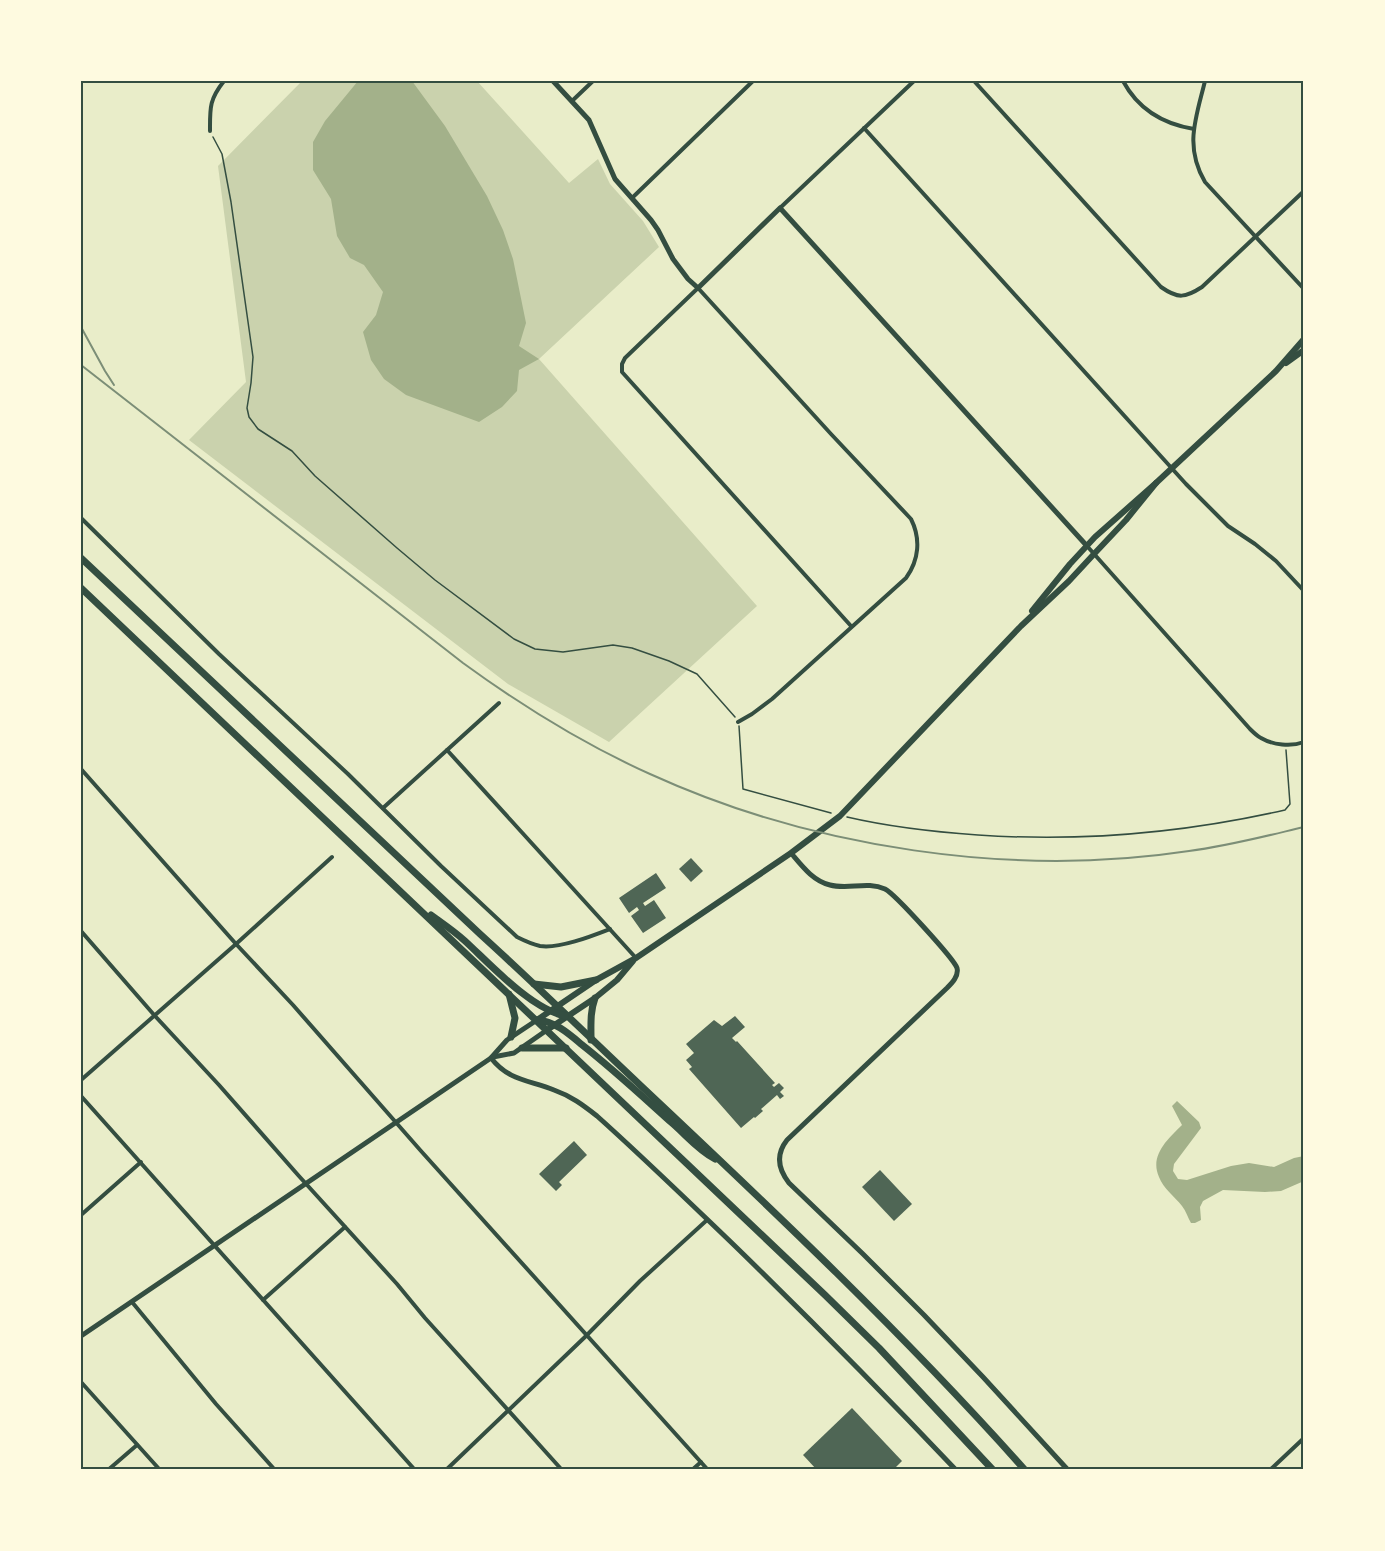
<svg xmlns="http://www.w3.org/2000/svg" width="1385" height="1551" font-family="Rubik,sans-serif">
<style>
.green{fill:#cad2ad}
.water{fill:#a3b18a}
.building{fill:#4f6655}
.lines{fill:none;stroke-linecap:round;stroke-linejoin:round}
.path{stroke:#344e41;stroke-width:1.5}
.minor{stroke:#344e41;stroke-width:4}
.tertiary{stroke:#344e41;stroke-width:5}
.secondary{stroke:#344e41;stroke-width:6}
.primary{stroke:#344e41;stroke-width:7}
.rail{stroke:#7c8e77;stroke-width:2}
.neatline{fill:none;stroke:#344e41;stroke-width:2}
</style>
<rect width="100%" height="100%" fill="#e9edc9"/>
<!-- green -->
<path class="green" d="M302,81h175l92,102 29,-24 12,25 33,37 16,26 -120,112 218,247 -148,136 -101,-58 -319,-244 57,-58 -28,-216z"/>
<!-- water -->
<g class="water">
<path d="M358,81h54l33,45 42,70 16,34 10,29 13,64 -7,23 20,13 -20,11 -2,21 -15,16 -23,15 -73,-27 -22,-16 -13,-19 -8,-28 13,-17 7,-23 -19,-27 -14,-7 -13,-22 -6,-37 -18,-29v-28l12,-21z"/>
<path d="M1177,1101l22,21 2,6 -27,36 -1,7 5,8 9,1 44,-14 18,-3 25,4 20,-9 10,-2v25l-23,10 -16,1 -42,-2 -20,11 -3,6 1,13 -6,3h-4c-3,-5 -5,-12 -9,-17 -7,-9 -19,-18 -23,-29 -10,-22 10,-39 23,-52l-10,-19z"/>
</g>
<!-- building -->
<g class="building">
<path d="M691,858l12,13 -12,11 -12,-13z"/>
<path d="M656,873l10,15 -23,15 2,3 9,-6 12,18 -23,15 -12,-17 8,-6 -2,-3 -8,6 -10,-15z"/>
<path d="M735,1016l10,11 -13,11 4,4 1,-1 38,42 -3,2 2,2 5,-4 5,5 -4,4 4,4 -4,3 -3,-4 -16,14 2,2 -8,7 -1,-1 -13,11 -52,-59 3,-2 -6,-7 8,-7 -8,-9 28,-24 8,6z"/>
<path d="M574,1141l13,14 -28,27 3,3 -6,6 -17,-17z"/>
<path d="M880,1170l32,34 -18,17 -32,-34z"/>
<path d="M852,1408l50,53 -9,9h-76l-14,-15z"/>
</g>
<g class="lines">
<!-- path -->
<g class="path">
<path d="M213,137l9,17 9,48 22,155 -2,26 -4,25 2,9 9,12 34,22 23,25 82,72 38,32 79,59 21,10 28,3 50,-7 19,3 37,13 28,13 38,43"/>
<path d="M739,726l4,63 88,24"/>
<path d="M847,817c43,10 88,15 131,18 104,7 206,-2 307,-25l5,-6 -4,-54"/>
</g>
<!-- minor -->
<g class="minor">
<path d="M974,81l187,206c17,12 24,11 41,0l102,-96"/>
<path d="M1123,81c15,28 40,43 71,48"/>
<path d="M1205,81c-9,37 -21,65 0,101l99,107"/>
<path d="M572,101l21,-20"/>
<path d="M864,128l322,356 42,42 27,18 21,17 28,30"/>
<path d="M210,131c0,-23 -1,-31 14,-50"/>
<path d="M632,198l121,-117"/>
<path d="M780,208l134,-127"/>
<path d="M81,518l138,136 129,120 93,92 76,71c8,4 14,7 23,9 19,3 52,-10 70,-17"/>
<path d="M1087,546l163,183c3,3 7,7 11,9 12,7 30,9 43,4"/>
<path d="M738,722l14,-8 20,-15 134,-121c13,-18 15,-39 5,-59l-80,-85 -133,-146 -73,70 -3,6v8l229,254"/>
<path d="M447,750l189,208"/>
<path d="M81,769l155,175 57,61 128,146 287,319"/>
<path d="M383,808l116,-105"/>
<path d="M81,931l74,85 64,69 79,90 99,109 28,34 137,152"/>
<path d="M81,1080l155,-136 96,-87"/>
<path d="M81,1096l334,374"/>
<path d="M81,1215l60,-53"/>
<path d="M263,1300l82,-73"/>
<path d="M132,1302l84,102 59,66"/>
<path d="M81,1382l79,88"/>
<path d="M108,1470l29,-25"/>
<path d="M446,1470l140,-134 54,-55 67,-61"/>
<path d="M692,1470l9,-8"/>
<path d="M1270,1470l34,-32"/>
</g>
<!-- tertiary -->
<g class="tertiary">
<path d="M553,81l36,39 26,59 36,41 7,10 15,29 15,20 10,9 82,-80 307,338"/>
<path d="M791,853c11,13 22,28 39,32 18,5 37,-4 55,4 10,5 69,70 72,79 2,8 -5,15 -10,20l-160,152c-11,14 -9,29 2,43l74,71 61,61 59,62 85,93"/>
<path d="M493,1057l21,-4 33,-23"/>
<path d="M491,1058c18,23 38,22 63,32 17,6 29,15 43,26 47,42 93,87 139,131 75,73 148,147 220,223"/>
<path d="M81,1336l410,-278 16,-18 30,-20"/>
</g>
<!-- secondary -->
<g class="secondary">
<path d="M1286,363l18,-13"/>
<path d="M1032,611l38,-47 25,-27 61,-54 120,-112 28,-32"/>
<path d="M537,1020l59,-40 40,-22 155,-105 49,-37 181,-190 48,-45 25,-27 32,-34 30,-37"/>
<path d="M547,1030l48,-32 22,-18 16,-19"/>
</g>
<!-- primary -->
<g class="primary">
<path d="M81,558l399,376c54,49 106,100 159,150 133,125 265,250 386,386"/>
<path d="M81,588l744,707 54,53 114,122"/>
<path d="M431,915c11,8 23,16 34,26 25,23 66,68 100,75"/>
<path d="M534,984l27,3 35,-7"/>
<path d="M509,994l6,24 -4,19"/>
<path d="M537,1020c17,1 31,13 44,24 32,25 62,53 91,79 15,13 26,27 43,36"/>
<path d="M591,1040c0,-16 -1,-28 4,-42"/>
<path d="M522,1048h44"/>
</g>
<!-- rail -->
<g class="rail">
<path d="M81,327l24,44 9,14"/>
<path d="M81,365l382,298c59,43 120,81 187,111 162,74 362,104 539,77 39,-5 77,-15 115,-24"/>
</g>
</g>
<!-- border -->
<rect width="1385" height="1551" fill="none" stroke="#fefae0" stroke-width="165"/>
<rect x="82" y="82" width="1220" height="1386" class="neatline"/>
</svg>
